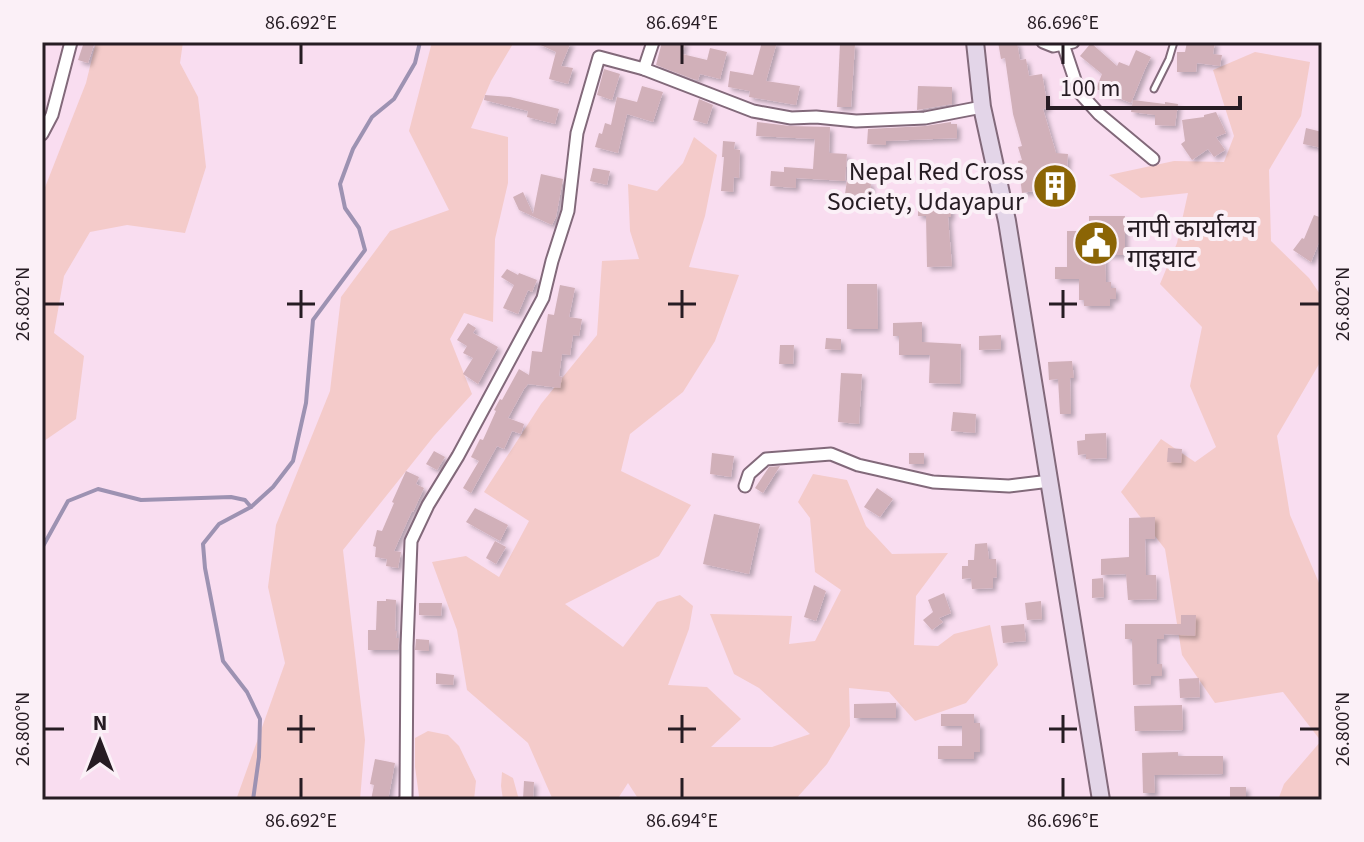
<svg xmlns="http://www.w3.org/2000/svg" width="1364" height="842" font-family="'Source Sans 3','Noto Sans Devanagari',sans-serif">
<style>
.green{fill:#f4cbca}
.lines{fill:none;stroke-linecap:round;stroke-linejoin:round}
.stream{stroke:#9d92b2;stroke-width:4}
.building{fill:#d1b0b9;filter:url(#shadow)}
.lane-casing{stroke:#82697a;stroke-width:9}
.street-casing{stroke:#82697a;stroke-width:15}
.secondary-casing{stroke:#82697a;stroke-width:20}
.lane{stroke:#fff;stroke-width:5}
.street{stroke:#fff;stroke-width:11}
.secondary{stroke:#e3d5e8;stroke-width:16}
.ticks{fill:none;stroke:#261c23;stroke-width:3}
.labels{text-anchor:middle;dominant-baseline:central;stroke-width:8;stroke-linejoin:round;paint-order:stroke}
.poi-label{font-size:26px;fill:#261c23;stroke:#fbf0f7;text-anchor:end}
.neatline{fill:none;stroke:#261c23;stroke-width:3}
.ticks-label{font-size:20px;text-anchor:middle;fill:#261c23}
</style>
<defs>
<filter id="shadow"><feDropShadow dx="3.5" dy="3.5" stdDeviation="2" flood-color="#0004"/></filter>
</defs>
<rect width="100%" height="100%" fill="#f9ddf0"/>
<!-- green -->
<g class="green">
<path d="M96,42h87l-3,21 18,34 8,70 -21,66 -58,-8 -37,7 -26,44 -10,57 30,23 -8,63 -32,22 -2,-3v-243l44,-112z"/>
<path d="M432,42h82l-23,39 -20,47 37,9v46l-13,56 -2,83 -29,-9 -14,26 22,55 -38,42 -91,114 22,190 -5,60h-124l49,-137 -17,-76 8,-62 54,-134 11,-94 49,-66 59,-21 -40,-79z"/>
<path d="M1255,52l55,10 -9,54 -32,54 2,71 38,37 13,19v62l-45,77 13,79 32,75v210h-44l6,-16 37,-43 -38,-49 -68,11 -33,-48 -17,-106 -44,-57 40,-53 34,23 21,-15 -26,-61 12,-59 -42,-43 17,-41 11,-50 -47,5 -32,-23 65,-14 50,1 10,-26 -21,-66z"/>
<path d="M694,137l23,18 -12,61 -16,51 50,8 -24,66 -32,51 -53,42 -9,37 70,34 -32,51 -94,48 58,43 34,-45 23,-7 13,11 -4,23 -21,56 39,2 34,32 -30,28h61l38,-13 -51,-46 -25,-14 -24,-60 82,2 -3,28 26,-3 26,-51 -26,-18 -5,-54 -12,-16 15,-28 34,6 19,46 26,28 56,-1 -32,43 -2,49 24,1 16,-12 36,-9 8,40 -32,38 -51,18 -26,-29 -40,-4 1,38 -23,38 -32,36h-156l-11,-17 -11,17h-64l-25,-57 -61,-53 -10,-60 -25,-68 34,-6 33,21 30,-56 -45,-29 57,-88 56,-69 5,-74 37,-2 -9,-28 -2,-47 29,7 26,-28z"/>
<path d="M428,731l20,4 11,11 17,35 -2,19h-57l2,-4 -4,-29v-29z"/>
<path d="M502,772l11,6 6,22h-16l-2,-14z"/>
</g>
<g class="lines">
<!-- stream -->
<g class="stream">
<path d="M42,548l26,-47 30,-12 43,11 90,-3 14,3 6,7"/>
<path d="M253,800l6,-43 1,-38 -13,-27 -24,-31 -18,-93 -2,-24 16,-20 32,-17 22,-20 20,-26 13,-58 7,-83 52,-70 -6,-22 -14,-20 -5,-24 13,-35 19,-32 22,-18 21,-36 5,-21"/>
</g>
</g>
<!-- building -->
<g class="building">
<path d="M84,42h11l-7,21 -10,-3z"/>
<path d="M534,42h37l-10,24 12,2 -5,16 -19,-5 7,-27z"/>
<path d="M662,42h23l-3,12 25,6 3,-12 17,4 -7,27 -20,-5 -2,6 -5,-1 -37,-14z"/>
<path d="M762,42h15l-11,39 34,5 -4,19 -47,-8 1,-6 -22,-4 2,-16 23,4z"/>
<path d="M998,42h19l3,18 6,-1 3,17 13,-2 6,34 -5,1 13,44 12,1 -3,40 -32,-1v-2l-11,2 -4,-32 4,-1 -4,-13 4,-1 -9,-32 -8,-56 -4,1z"/>
<path d="M1187,42h28l-2,12 9,1 -2,11 -23,-3 -1,9h-19v-20h8z"/>
<path d="M840,43l15,1 -4,63h-14z"/>
<path d="M1091,43l26,23 2,-4 10,4 7,-16 15,7 -6,12 -14,34 -35,-14 6,-15 -22,-18z"/>
<path d="M604,69l16,5 -8,26 -15,-5z"/>
<path d="M642,86l21,6 -10,30 -26,-8 -9,39 -23,-6 4,-14 3,1 3,-11 6,2 6,-28 20,5z"/>
<path d="M918,86l34,1v17l-35,6z"/>
<path d="M485,95l25,2 49,12 -4,15 -28,-7 1,-6 -44,-11z"/>
<path d="M699,99l14,6 -6,19 -14,-4z"/>
<path d="M1133,100l32,4v-2l13,2 -3,22 -20,-1v-10l-24,-3z"/>
<path d="M1216,112l10,21 -10,4 9,13 -11,7 -6,-8 -16,11 -11,-16 4,-3 -3,-21 22,-3v-2z"/>
<path d="M757,122l33,4 40,1 -1,26 18,1 -2,27 -49,-3v10l-26,-2 1,-15 13,1v-5l29,2 2,-30 -59,-3z"/>
<path d="M951,122v2h6v14l-71,3v4l-19,-1 1,-15 57,-3z"/>
<path d="M1306,128l16,4v16l-19,-4z"/>
<path d="M723,141l12,1 -1,7 6,1 -1,28 -5,-1 -1,15 -12,-1 3,-34h-2z"/>
<path d="M593,168l17,3 -3,14 -17,-4z"/>
<path d="M541,174l22,5 -7,38 -4,8 -33,-15 -6,-13 10,-5 10,22z"/>
<path d="M847,180l24,2 -1,14 -25,-2z"/>
<path d="M918,205l33,2v10h-3l4,49 -25,1 -1,-51h-8z"/>
<path d="M1314,215l8,3v17l-11,27 -18,-12 9,-12 2,1z"/>
<path d="M1089,216h36v39h-20l1,27h5v6h5v11h-6v7h-26v-6h-5v-21h-24v-12h12v-36h22z"/>
<path d="M507,269l11,6 1,-2 18,7 -5,12 -4,-2 -10,24 -15,-6 11,-23 -13,-8z"/>
<path d="M847,284h30l1,45h-31z"/>
<path d="M560,285l15,3 -6,29 13,2 -3,17 -6,-1 -3,20 -8,-1 -3,22 3,1 -2,11 -32,-4 -4,5 -16,29 16,6 -3,10 -9,-3 -8,18 -7,-3 -26,47 -8,-5 16,-27 -8,-4 9,-18 3,1 13,-29 -2,-1 6,-11 2,1 17,-31 10,6 3,-24 10,1 6,-38 6,1z"/>
<path d="M922,322v20l39,2 -1,40 -31,-1 1,-28h-31v-19h-6v-13z"/>
<path d="M468,323l8,5 -3,5 25,14 -20,37 -15,-10 10,-16 -10,-5 4,-7 -10,-6z"/>
<path d="M1001,335v14l-22,1v-14z"/>
<path d="M826,338l15,1v11l-16,-1z"/>
<path d="M780,345h14l-1,19h-14z"/>
<path d="M1072,361l2,17h-4l1,36h-11l-2,-35 -9,1 -1,-18z"/>
<path d="M841,373l21,1 -3,50 -21,-2z"/>
<path d="M953,412l23,2 -1,19 -24,-2z"/>
<path d="M1106,433l1,25 -21,1v-5l-8,1 -1,-14 8,-1v-6z"/>
<path d="M1168,448l14,1 -1,14 -14,-1z"/>
<path d="M434,451l11,6 -8,13 -11,-6z"/>
<path d="M712,453l22,3 -3,21 -21,-3z"/>
<rect x="909" y="453" width="15" height="11"/>
<path d="M780,466l-17,27 -8,-5 14,-21z"/>
<path d="M406,471l13,6 -3,7 8,4 -11,24 -1,-1 -18,40 7,1 -3,16 -12,-2 1,-7 -12,-2 1,-10 -3,-1 4,-16 5,1 12,-28 -2,-1z"/>
<path d="M877,488l16,11 -13,18 -16,-10z"/>
<path d="M475,508l33,17 -8,16 -34,-19z"/>
<path d="M714,514l46,10 -11,50 -46,-10z"/>
<path d="M1155,517v22h-10l1,36h10l1,24 -29,1 -2,-26 -25,1v-16l28,-2v-39z"/>
<path d="M495,541l11,6 -10,17 -10,-6z"/>
<path d="M987,543l2,16h7l1,18 -4,1v10l-21,1 -1,-11 -9,1v-13h6v-6h6l1,-16z"/>
<path d="M1103,578l1,19 -12,1v-19z"/>
<path d="M814,585l12,6 -10,30 -12,-4z"/>
<path d="M944,593l7,20 -12,5 4,4 -11,8 -9,-10 10,-8 -5,-12z"/>
<path d="M386,599l10,1 -1,31h2l-1,7h3l-1,12h-30v-20h8l1,-29h9z"/>
<path d="M1041,601l1,18 -15,1 -2,-17z"/>
<path d="M419,603h23l-1,13 -22,-1z"/>
<path d="M1181,615h15l-1,21 -31,-2v5h-7v25h5v12h-11v8l-18,1 -1,-46h-7v-15h56z"/>
<path d="M1024,624l2,17 -23,2 -2,-17z"/>
<path d="M416,639l13,1v11l-14,-1z"/>
<path d="M436,673l18,2 -1,10 -17,-1z"/>
<path d="M1199,678l1,19 -20,1 -1,-19z"/>
<path d="M896,703v15h-42v-14z"/>
<path d="M1182,705l1,25 -48,1 -1,-25z"/>
<path d="M941,714h33v9h6v29h-6v7h-36v-13h24v-20h-21z"/>
<path d="M1178,752v4h45v18l-69,1 1,18h-12l-1,-40z"/>
<path d="M375,759l20,4 -7,37h-17l3,-15 -4,-1z"/>
<path d="M524,781l10,1 -1,18h-10z"/>
<path d="M1230,787h16v12l-16,1z"/>
</g>
<g class="lines">
<!-- lane casing -->
<g class="lane-casing">
<path id="lane" d="M1154,89l15,-30 5,-17"/>
</g>
<!-- street casing -->
<g class="street-casing">
<g id="street">
<path d="M653,42l-9,27 109,42 38,7 25,-1 40,4 69,-3 57,-11"/>
<path d="M1043,42l10,4 20,-4"/>
<path d="M1063,44l16,48 20,22 54,45"/>
<path d="M42,134l10,-19 19,-73"/>
<path d="M745,486l4,-12 17,-15 65,-5 27,11 75,17 76,4 41,-5"/>
<path d="M405,800l1,-3 1,-151 4,-105 17,-36 30,-49 85,-158 9,-37 16,-50 9,-78 22,-76 45,12"/>
</g>
</g>
<!-- secondary casing -->
<g class="secondary-casing">
<path id="secondary" d="M975,42l7,65 25,114 94,579"/>
</g>
<!-- lane -->
<use href="#lane" class="lane"/>
<!-- street -->
<use href="#street" class="street"/>
<!-- secondary -->
<use href="#secondary" class="secondary"/>
</g>
<!-- ticks -->
<path class="ticks" d="M301,44v20M682,44v20M1063,44v20M301,290v28M682,290v28M1063,290v28M44,304h20M287,304h28M668,304h28M1049,304h28M1300,304h20M301,715v28M682,715v28M1063,715v28M44,729h20M287,729h28M668,729h28M1049,729h28M1300,729h20M301,778v20M682,778v20M1063,778v20"/>
<!-- icons -->
<defs>
<g id="building-disc" transform="scale(2.3)"><circle r="9.5" fill="#8b6505" stroke="#fbf0f7"/><path d="M-4-6H4V6H1V3H-1V6H-4ZM-2.5-4.3h1.7v1.8h-1.7ZM.8-4.3h1.7v1.8H.8ZM-2.5-1h1.7V.8h-1.7ZM.8-1h1.7V.8H.8Z" fill="#fff"/></g>
<g id="civic-disc" transform="scale(2.3)"><circle r="9.5" fill="#8b6505" stroke="#fbf0f7"/><path d="M-.6-6.5H3V-4.5H.6V-3L4-1V1h2V6H-6V1h2V-1L-.6-3ZM-1.2 2.5V6h2.4V2.5Z" fill="#fff"/></g>
</defs>
<g fill-rule="evenodd">
<use href="#building-disc" x="1055" y="186"/>
<use href="#civic-disc" x="1096" y="243"/>
</g>
<g class="labels">
<!-- poi labels -->
<g class="poi-label">
<text x="1024" y="171">Nepal Red Cross<tspan x="1024" dy="30">Society, Udayapur</tspan></text>
<text x="1127" y="228" text-anchor="start">नापी कार्यालय<tspan x="1127" dy="30">गाइघाट</tspan></text>
</g>
</g>
<!-- border -->
<rect width="1364" height="842" fill="none" stroke="#fbf0f7" stroke-width="88"/>
<!-- north arrow -->
<g transform="translate(100 742)" stroke="#fbf0f7" stroke-width="6" paint-order="stroke">
<path d="M0-6L14 30L0 20L-14 30Z" fill="#261c23"/>
<text y="-12" font-size="22" font-weight="bold" text-anchor="middle" fill="#261c23">N</text>
</g>
<!-- scale -->
<path d="M1048 96v12h192v-12" fill="none" stroke="#261c23" stroke-width="4"/>
<text x="1060" y="96" font-size="24" fill="#261c23" stroke="#fbf0f7" stroke-width="6" paint-order="stroke">100 m</text>
<rect x="44" y="44" width="1276" height="754" class="neatline"/>
<g class="ticks-label">
<text x="301" y="29">86.692°E</text>
<text x="682" y="29">86.694°E</text>
<text x="1063" y="29">86.696°E</text>
<text transform="translate(22 304) rotate(-90)" y="7">26.802°N</text>
<text transform="translate(1342 304) rotate(-90)" y="7">26.802°N</text>
<text transform="translate(22 729) rotate(-90)" y="7">26.800°N</text>
<text transform="translate(1342 729) rotate(-90)" y="7">26.800°N</text>
<text x="301" y="827">86.692°E</text>
<text x="682" y="827">86.694°E</text>
<text x="1063" y="827">86.696°E</text>
</g>
</svg>
